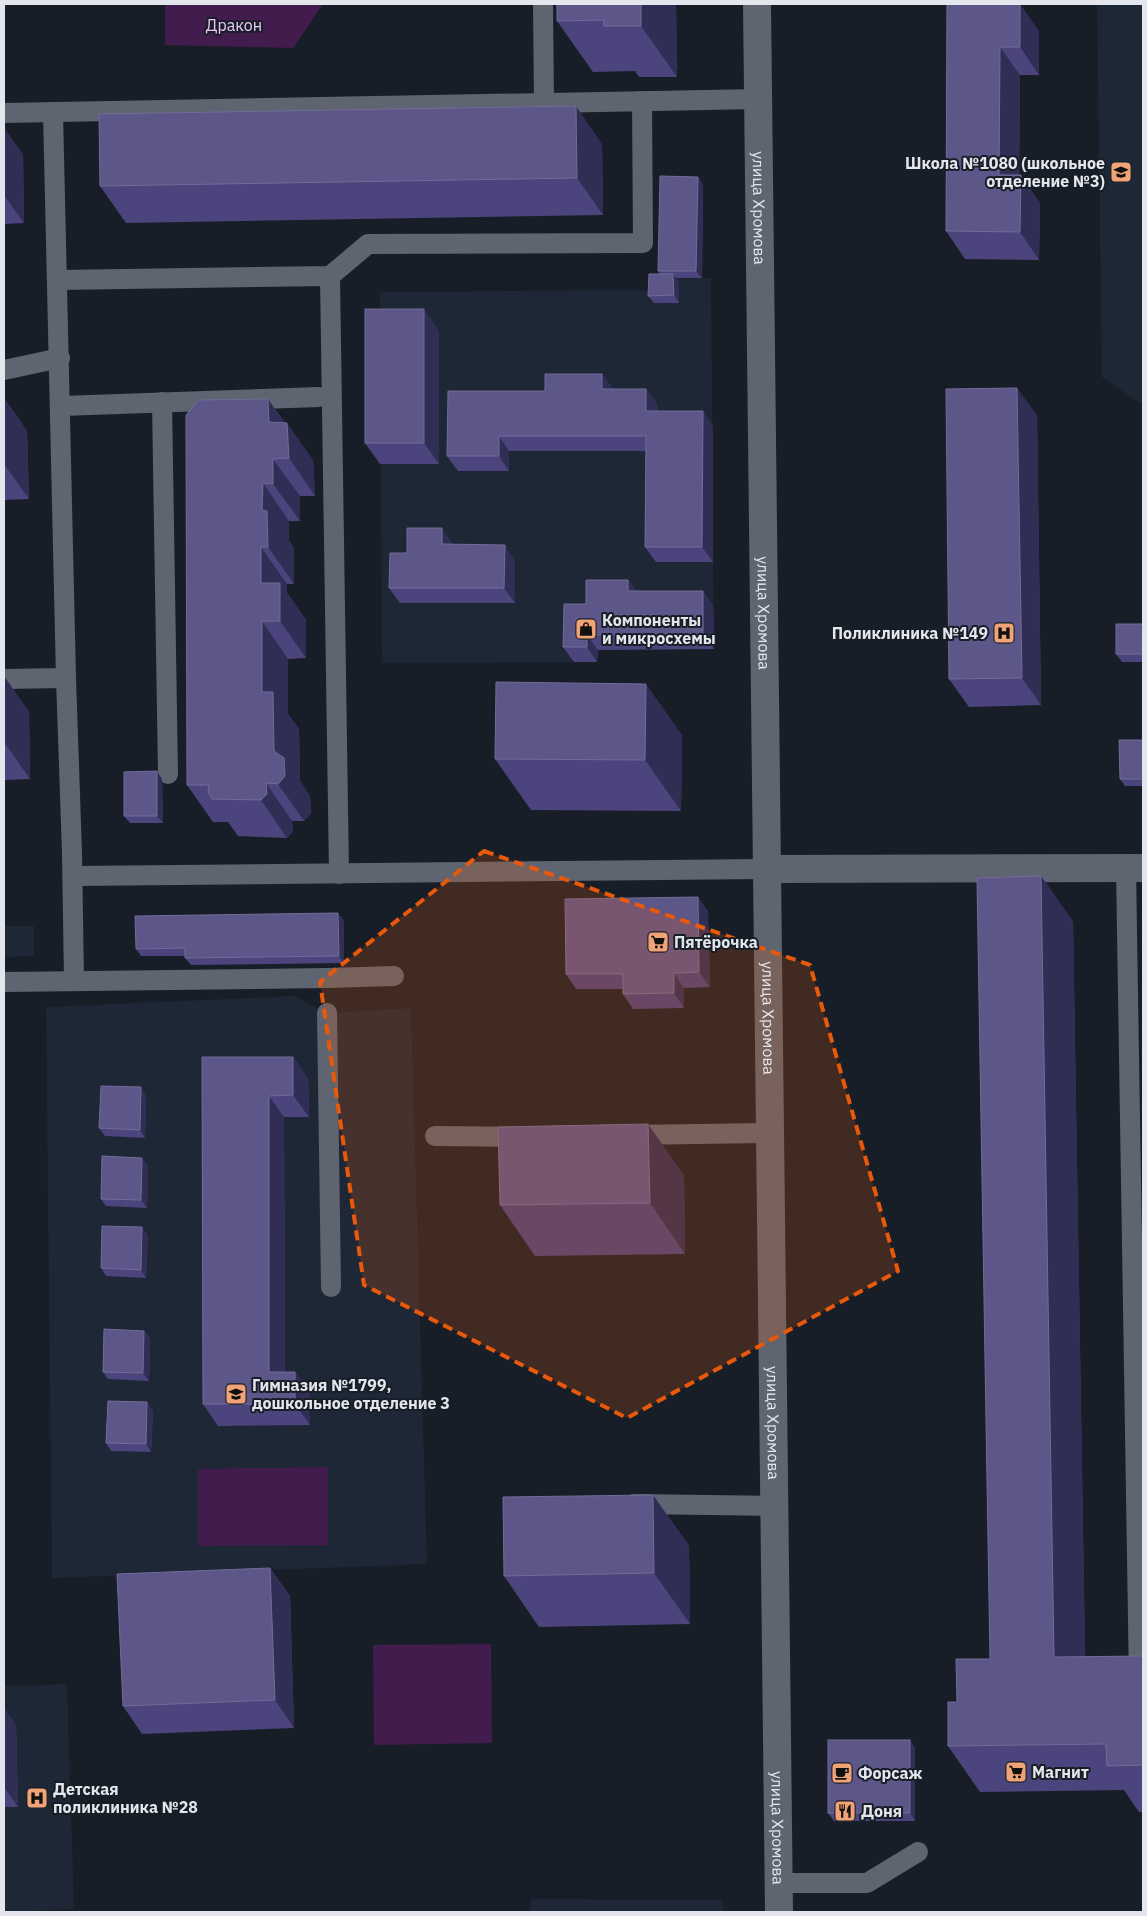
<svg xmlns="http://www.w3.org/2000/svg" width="1147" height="1916" font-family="'IBM Plex Sans',sans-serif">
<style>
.built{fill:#1e2735}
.green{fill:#421c4c}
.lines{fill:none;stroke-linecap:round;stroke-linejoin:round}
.service{stroke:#5e6570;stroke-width:20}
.minor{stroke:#5e6570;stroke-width:28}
.tertiary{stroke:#5e6570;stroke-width:28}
.wall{fill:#4c447c}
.shaded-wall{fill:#312e55}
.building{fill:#5d5689;stroke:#726c98}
.marked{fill:#e8590c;fill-opacity:0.2;stroke:#e8590c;stroke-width:4;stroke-dasharray:10 6;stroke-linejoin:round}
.labels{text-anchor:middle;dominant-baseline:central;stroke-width:4;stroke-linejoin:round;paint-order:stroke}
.park-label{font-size:16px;fill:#eec8f9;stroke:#181e27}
.poi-label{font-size:16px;font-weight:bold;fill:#e3e7ed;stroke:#181e27;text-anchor:start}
.street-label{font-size:16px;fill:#e3e7ed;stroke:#181e27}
</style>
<rect width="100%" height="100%" fill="#181e27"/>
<!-- built -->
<g class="built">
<path d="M1097,4h46v401l-41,-28z"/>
<path d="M711,278l3,371 -116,1 -1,12 -215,1 -2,-371 271,-2v-11z"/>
<path d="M4,926h30v30l-30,1z"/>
<path d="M294,996l33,17 84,-5 16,556 -375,14 -6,-571z"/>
<path d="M67,1684l7,225 -70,3v-226z"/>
<path d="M531,1899l192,1v12h-192z"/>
</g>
<!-- green -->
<g class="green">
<path d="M165,4h158l-30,44 -128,-3z"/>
<path d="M328,1467v78l-130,1v-77z"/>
<path d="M491,1644l1,99 -118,2 -1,-100z"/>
</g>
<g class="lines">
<!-- service -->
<g class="service">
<path d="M543,4l1,99"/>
<path d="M53,112l13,566 6,175 2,127"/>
<path d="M4,113l754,-14"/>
<path d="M330,276l9,598"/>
<path d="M58,280l272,-4 38,-32 275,-1 -1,-142"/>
<path d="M4,370l56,-12"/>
<path d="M162,402l6,372"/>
<path d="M61,406l258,-9"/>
<path d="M4,679l62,-1"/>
<path d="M1126,868l13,814h4"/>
<path d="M73,876l694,-7"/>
<path d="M4,982l324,-4 66,-2"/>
<path d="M327,1013l4,274"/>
<path d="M629,1135l141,-2"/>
<path d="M435,1136l90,1"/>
<path d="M634,1504l140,2"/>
<path d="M779,1883h88l51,-31"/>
</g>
<!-- minor -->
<path class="minor" d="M767,869l376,-1"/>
<!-- tertiary -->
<path class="tertiary" id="s1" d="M757,4l22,1908"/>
</g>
<!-- wall -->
<g class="wall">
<path d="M557,4h119l1,73h-38l-4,-6 -42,1 -36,-51z"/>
<path d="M947,4l92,27v44h-19l-1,100 21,28 -1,57 -74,-1 -19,-28z"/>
<path d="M4,128l19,27 1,68 -20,1z"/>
<path d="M602,144l1,71 -477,8 -26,-37z"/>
<path d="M698,177l5,8 -1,93h-26l3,4v21h-25l-6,-7 12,-22 -2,-3z"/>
<path d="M439,331v133h-59l-15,-21z"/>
<path d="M602,374l11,15h33l11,15v7l56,15v136h-57l-11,-15 1,-96h-137v20h-51l-11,-15 98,-65z"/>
<path d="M4,398l23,33 2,68 -25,1z"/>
<path d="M268,399l17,24 28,37 2,36h-15v25h-11v20l5,7v36h-7v9l19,27v38l-18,1v55l11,15 1,52 10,15 1,17 -7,8h-12l1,10 -6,7 -49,-2 -10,-14h-15l-26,-37z"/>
<path d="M1037,415l4,290 -72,2 -20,-28z"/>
<path d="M452,543v1l63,16v43h-115l-11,-15 18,-35z"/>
<path d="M628,580l8,11h67l10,15 1,43 -116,1 -1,12h-23l-11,-15 23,-43z"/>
<path d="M1143,624v38h-21l-6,-8z"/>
<path d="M4,676l25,36 1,67 -26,1z"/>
<path d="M682,735l-1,76 -150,-1 -36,-51z"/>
<path d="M1143,740v46h-18l-5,-7z"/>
<path d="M162,779l1,44h-33l-6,-7z"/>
<path d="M1041,876l32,46 12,735 58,-1v156h-4l-15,-22 -144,2 -32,-46 9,-44 33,-43z"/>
<path d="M698,897l10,15 2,75 -26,1v20l-51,1 -10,-15v-5h-47l-10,-15z"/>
<path d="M344,920v43l-153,2 -6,-7v-2h-44l-5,-7z"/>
<path d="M202,1057h91l15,22 1,38h-25l1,255h10l15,21v32l-92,1 -15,-22z"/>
<path d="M146,1095l-1,43 -40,-2 -6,-8z"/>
<path d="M148,1165l-1,43 -41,-2 -5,-7z"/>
<path d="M684,1175l1,79 -150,2 -35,-51z"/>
<path d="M148,1235l-2,43 -40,-2 -5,-8z"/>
<path d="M144,1331l6,7 -1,43 -41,-2 -5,-7z"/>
<path d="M153,1410l-2,42 -40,-1 -5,-8z"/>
<path d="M653,1495l36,51 1,78 -151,3 -35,-51z"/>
<path d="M270,1568l20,28 4,132 -152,6 -19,-28z"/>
<path d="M4,1708l12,18 2,81h-14z"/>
<path d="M910,1740l5,8v73h-81l-6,-8z"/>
</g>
<!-- shaded-wall -->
<g class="shaded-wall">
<path d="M641,4h35l1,73 -36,-51z"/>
<path d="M1020,4l19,27v44l-19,-28z"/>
<path d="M1000,47l20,28 -1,128 -20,-28z"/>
<path d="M576,106l26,38 1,71 -26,-37z"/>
<path d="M4,128l19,27 1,68 -20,-28z"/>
<path d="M1021,175l19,28 -1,57 -19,-28z"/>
<path d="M698,177l5,8 -1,93 -6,-7z"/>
<path d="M673,274l6,8v21l-5,-8z"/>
<path d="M424,309l15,22v133l-15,-21z"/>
<path d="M602,374l11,15h-11z"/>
<path d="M1017,388l20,27 4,290 -19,-27z"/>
<path d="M646,389l11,15 -1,22 -10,-15z"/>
<path d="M4,398l23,33 2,68 -25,-35z"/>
<path d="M268,399l19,28v-4l26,37 2,36 -26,-38 -20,-36z"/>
<path d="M703,411l10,15v136l-11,-15z"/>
<path d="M499,436l10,15v20l-10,-15z"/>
<path d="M273,459l27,37v25l-27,-37z"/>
<path d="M263,483l26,38v20l5,7v36l-26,-37 -6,-37z"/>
<path d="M442,528l10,15 1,16 -11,-15z"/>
<path d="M505,545l10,15v43l-11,-15z"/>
<path d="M261,547l26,37v9l19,27v38l-26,-37 -19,-38z"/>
<path d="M628,580l11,15 -11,-4z"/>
<path d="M703,591l10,15 1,43 -11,-15z"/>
<path d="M262,621l26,38v55l11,15 1,52 10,15 1,17 -7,8 -26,-37 -16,-92z"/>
<path d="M587,635l11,15 -1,12 -10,-15z"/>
<path d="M4,676l25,36 1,67 -26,-37z"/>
<path d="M646,684l36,51 -1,76 -36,-51z"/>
<path d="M157,771l5,8 1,44 -6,-7z"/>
<path d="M266,783l26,38 1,10 -6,7 -26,-38z"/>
<path d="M1041,876l32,46 13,781 -32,-46z"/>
<path d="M698,897l10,15 2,75 -11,-15z"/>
<path d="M338,913l6,7v43l-5,-7z"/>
<path d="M674,973l10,15v20l-10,-15z"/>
<path d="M293,1057l15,22 1,38 -16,-22z"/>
<path d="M141,1087l5,8 -1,43 -5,-8z"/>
<path d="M269,1096l15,21 1,277 -16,-22z"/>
<path d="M648,1124l36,51 1,79 -35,-51z"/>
<path d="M142,1158l6,7 -1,43 -6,-8z"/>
<path d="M142,1227l6,8 -2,43 -5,-8z"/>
<path d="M144,1331l6,7 -1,43 -6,-8z"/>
<path d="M295,1372l15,21v32l-15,-21z"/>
<path d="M147,1402l6,8 -2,42 -5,-8z"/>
<path d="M653,1495l36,51 1,78 -36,-51z"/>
<path d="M270,1568l20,28 4,132 -19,-28z"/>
<path d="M4,1708l12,18 2,81 -14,-20z"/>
<path d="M910,1740l5,8v73l-5,-8z"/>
</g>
<!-- building -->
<g class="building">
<path d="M557,4h84v22h-37v-6l-47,1z"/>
<path d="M947,4h73v43h-20l-1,128h22l-1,57 -74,-1z"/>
<path d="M576,106l1,72 -477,8 -1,-72z"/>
<path d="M660,176l38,1 -2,94h-38z"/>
<path d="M649,274h24l1,21 -26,1z"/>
<rect x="365" y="309" width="59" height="134"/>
<path d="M545,374h57v15h44v22h57l-1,136h-57l1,-111h-147v20h-52l1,-65h97z"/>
<path d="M1017,388l5,290 -73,1 -3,-290z"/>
<path d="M268,399l1,23 18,1 2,35 -16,1v25l-10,-1 -1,27 5,1 1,36h-7v36h19v38h-18v71h11l1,59 10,7 1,18 -7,8 -12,-1 1,11 -6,6 -49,-1 -4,-7 1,-7h-22l-1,-370 13,-15z"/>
<path d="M407,528h35v16l63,1 -1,43h-115l1,-35h17z"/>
<path d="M586,580h42v11h75v43l-116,1v12h-24l1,-43h22z"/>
<rect x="1116" y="624" width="27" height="30"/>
<path d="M496,682l150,2 -1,76 -150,-1z"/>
<path d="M1119,740h24v39h-23z"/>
<path d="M157,771v45h-33v-44z"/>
<path d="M1041,876l13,781 89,-1v109l-36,1 -1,-22 -158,2v-44h9l-1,-43h34l-13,-781z"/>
<path d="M698,897l1,75 -25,1v20l-51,1v-20h-57l-1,-75z"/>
<path d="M338,913l1,43 -154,2v-10l-49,1 -1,-33z"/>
<path d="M202,1057h91v38l-24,1v276h26v32h-92z"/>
<path d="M101,1086l40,1 -1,43 -41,-2z"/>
<path d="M648,1124l2,79 -150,2 -2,-78z"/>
<path d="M102,1156l40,2 -1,42 -40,-1z"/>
<path d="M102,1226l40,1 -1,43 -40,-2z"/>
<path d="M104,1329l40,2 -1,42 -40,-1z"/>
<path d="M108,1401l39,1 -1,42 -40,-1z"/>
<path d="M653,1495l1,78 -150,3 -1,-79z"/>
<path d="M270,1568l5,132 -152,6 -6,-132z"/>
<rect x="828" y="1740" width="82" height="73"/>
</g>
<!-- marked area -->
<path class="marked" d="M484,851l326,114 88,306 -271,147 -263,-133 -44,-303z"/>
<!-- icons -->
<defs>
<g id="school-square" transform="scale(1.125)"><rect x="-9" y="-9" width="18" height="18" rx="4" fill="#efa377" stroke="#181e27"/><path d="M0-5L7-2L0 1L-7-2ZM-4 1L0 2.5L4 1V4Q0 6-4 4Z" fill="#111"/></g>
<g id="shop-square" transform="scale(1.125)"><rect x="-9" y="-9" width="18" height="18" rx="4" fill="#efa377" stroke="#181e27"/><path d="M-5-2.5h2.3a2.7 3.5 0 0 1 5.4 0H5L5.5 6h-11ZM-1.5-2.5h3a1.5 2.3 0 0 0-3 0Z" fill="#111"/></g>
<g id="hospital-square" transform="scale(1.125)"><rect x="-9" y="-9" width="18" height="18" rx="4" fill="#efa377" stroke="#181e27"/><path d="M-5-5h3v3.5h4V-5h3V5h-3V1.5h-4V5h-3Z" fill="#111"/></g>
<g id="supermarket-square" transform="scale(1.125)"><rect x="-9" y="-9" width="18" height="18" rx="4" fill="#efa377" stroke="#181e27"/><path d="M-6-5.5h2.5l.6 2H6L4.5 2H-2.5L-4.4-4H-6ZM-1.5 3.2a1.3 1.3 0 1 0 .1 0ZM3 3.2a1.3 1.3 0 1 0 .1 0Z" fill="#111"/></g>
<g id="cafe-square" transform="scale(1.125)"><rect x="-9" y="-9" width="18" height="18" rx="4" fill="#efa377" stroke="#181e27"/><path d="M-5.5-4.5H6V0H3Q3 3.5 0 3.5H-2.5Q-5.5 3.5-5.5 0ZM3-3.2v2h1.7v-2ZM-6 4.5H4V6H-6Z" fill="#111"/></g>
<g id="restaurant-square" transform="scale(1.125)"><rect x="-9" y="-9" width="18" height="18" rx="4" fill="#efa377" stroke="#181e27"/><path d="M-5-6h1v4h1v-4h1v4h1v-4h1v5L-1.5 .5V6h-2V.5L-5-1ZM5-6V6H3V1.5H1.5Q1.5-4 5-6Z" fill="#111"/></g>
</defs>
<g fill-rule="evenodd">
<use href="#school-square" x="1121" y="172"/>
<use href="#shop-square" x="586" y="629"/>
<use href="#hospital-square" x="1004" y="633"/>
<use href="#supermarket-square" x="658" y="942"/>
<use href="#school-square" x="236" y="1394"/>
<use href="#supermarket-square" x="1016" y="1772"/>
<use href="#cafe-square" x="842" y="1773"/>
<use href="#hospital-square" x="37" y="1798"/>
<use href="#restaurant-square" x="845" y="1811"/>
</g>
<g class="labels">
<!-- park labels -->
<g class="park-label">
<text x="234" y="25">Дракон</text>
</g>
<!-- poi labels -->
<g class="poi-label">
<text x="1105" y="163" text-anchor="end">Школа №1080 (школьное<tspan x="1105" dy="18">отделение №3)</tspan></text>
<text x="602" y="620">Компоненты<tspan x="602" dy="18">и микросхемы</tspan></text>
<text x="988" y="633" text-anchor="end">Поликлиника №149</text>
<text x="674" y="942">Пятёрочка</text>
<text x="252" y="1385">Гимназия №1799,<tspan x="252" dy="18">дошкольное отделение 3</tspan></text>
<text x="1032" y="1772">Магнит</text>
<text x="858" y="1773">Форсаж</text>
<text x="53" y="1789">Детская<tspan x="53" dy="18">поликлиника №28</tspan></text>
<text x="861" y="1811">Доня</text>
</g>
<!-- street labels -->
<g class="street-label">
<text stroke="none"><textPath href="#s1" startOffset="204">улица Хромова</textPath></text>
<text stroke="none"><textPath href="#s1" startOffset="609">улица Хромова</textPath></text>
<text stroke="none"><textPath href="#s1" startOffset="1014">улица Хромова</textPath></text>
<text stroke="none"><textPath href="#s1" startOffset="1419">улица Хромова</textPath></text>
<text stroke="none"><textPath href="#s1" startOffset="1824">улица Хромова</textPath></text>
</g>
</g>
<!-- border -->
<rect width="1147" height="1916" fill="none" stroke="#e3e7ed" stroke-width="10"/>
</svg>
